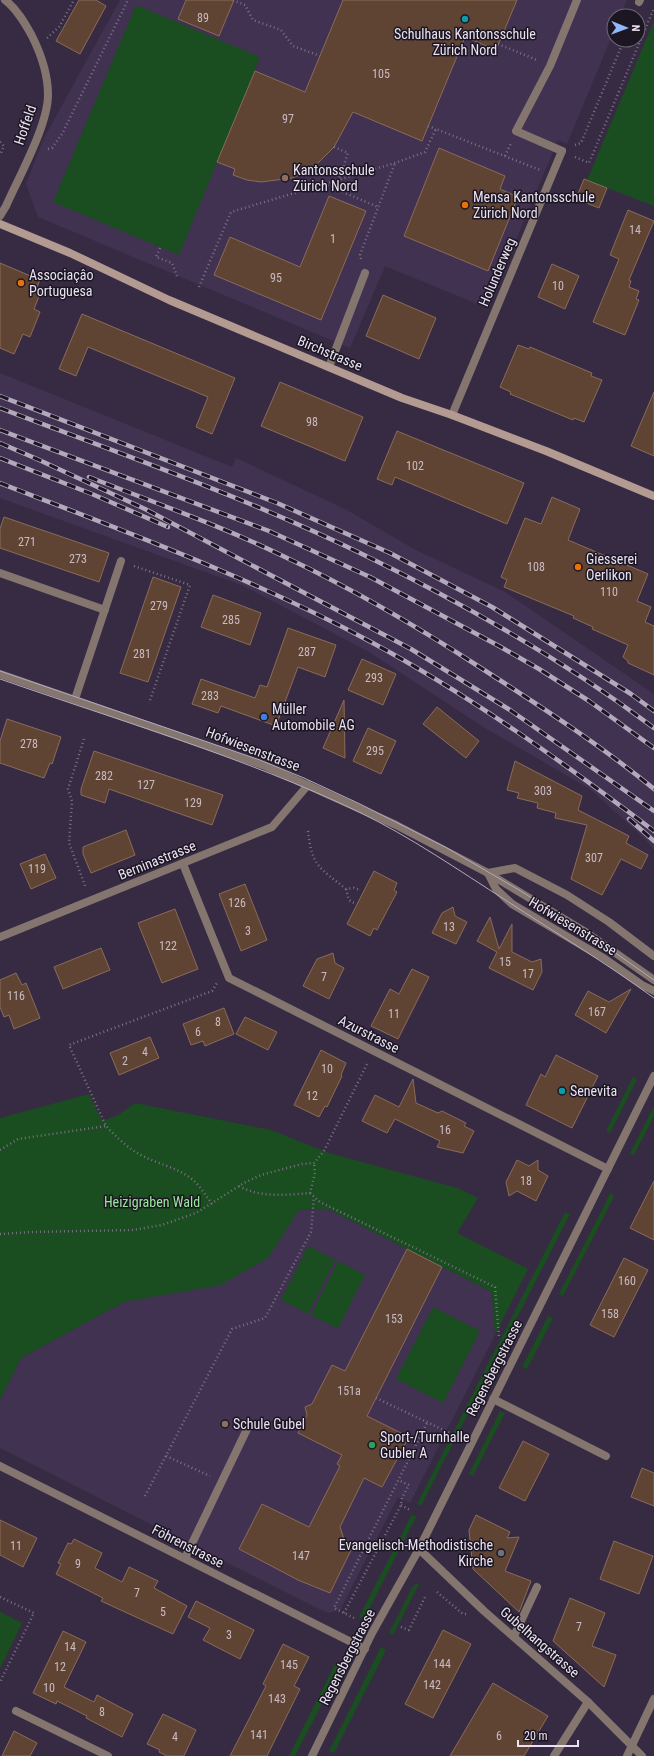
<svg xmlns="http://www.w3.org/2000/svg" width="654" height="1756" font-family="'Roboto Condensed',sans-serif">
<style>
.built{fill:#423252}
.green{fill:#1a4d1f}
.building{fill:#604433;stroke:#8a6b5a}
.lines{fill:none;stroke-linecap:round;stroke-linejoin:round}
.path{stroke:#7b7186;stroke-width:2.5;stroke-dasharray:1 3;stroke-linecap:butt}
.service{stroke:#84756f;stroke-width:8}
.minor{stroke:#84756f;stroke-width:8}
.tertiary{stroke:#84756f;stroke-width:8}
.secondary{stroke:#b39b91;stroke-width:8}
.tram{stroke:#b3a9bd;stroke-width:1}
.rail-casing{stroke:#b3a9bd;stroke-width:4.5}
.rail{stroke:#1c1622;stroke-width:3;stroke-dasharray:9;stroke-linecap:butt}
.culture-dot{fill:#0f9aa8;stroke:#1c1622;stroke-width:1.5}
.education-dot{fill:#8d6e63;stroke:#1c1622;stroke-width:1.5}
.food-dot{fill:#e8710a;stroke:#1c1622;stroke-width:1.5}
.shop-dot{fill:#3f7fe0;stroke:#1c1622;stroke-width:1.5}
.leisure-dot{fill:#2e9e5b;stroke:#1c1622;stroke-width:1.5}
.worship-dot{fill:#6b7280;stroke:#1c1622;stroke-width:1.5}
.labels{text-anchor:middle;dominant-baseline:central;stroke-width:3;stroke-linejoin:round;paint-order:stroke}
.number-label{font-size:12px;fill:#c8bac3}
.poi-label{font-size:14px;fill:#eae2f3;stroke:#1c1622;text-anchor:start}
.street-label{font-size:14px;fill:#eae2f3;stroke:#1c1622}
.park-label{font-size:14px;fill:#99e89c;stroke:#1c1622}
</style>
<rect width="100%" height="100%" fill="#372b44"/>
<!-- built -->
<g class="built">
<path d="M120,0h507l-7,16h-6v15l-47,113 -9,-4 -71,168 -102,-42 -35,82 -312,-131 -12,-33 18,-46z"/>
<path d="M0,373l232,94 4,-9 109,51 69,40 91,43 149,102v156l-7,-9 -57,-52 -105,-61 -116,-76 -125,-66 -244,-88z"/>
<path d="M328,1209l164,83 3,43 -85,168 -12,-6 -58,113 -11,3 -10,-4 -319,-161v-48l21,-42 103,-56 144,-44 30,-48z"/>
</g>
<!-- green -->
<g class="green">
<path d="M136,5l124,52 -81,198 -126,-53z"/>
<path d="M654,21v185l-67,-26z"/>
<path d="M633,1077l4,2 -27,54 -4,-2z"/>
<path d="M89,1094l13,27 16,-6 17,-12 136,27 58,23 128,35 21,10 -21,35 71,36 -33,66 -3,-43 -164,-83 -29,1 -31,48 -47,27 -97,17 -103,56 -21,42v-282z"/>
<path d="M654,1106v10l-20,39 -4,-2z"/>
<path d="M611,1192l3,5 -51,99 -4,-2z"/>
<path d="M565,1212l5,2 -149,292 -4,-2z"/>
<path d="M308,1246l27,14 -27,54 -27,-14z"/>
<path d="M338,1261l27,14 -27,54 -27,-14z"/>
<path d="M433,1307l47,24 -37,72 -47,-24z"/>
<path d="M548,1316l5,2 -26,51 -5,-2z"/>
<path d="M500,1411l5,2 -32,63 -4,-2z"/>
<path d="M412,1514l4,3 -52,102 -5,-2z"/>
<path d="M417,1583l2,1 -26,51 -4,-2 24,-47z"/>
<path d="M0,1612l22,11 -22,46z"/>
<path d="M381,1647l5,3 -52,103 -5,-2z"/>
<path d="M335,1664l5,3 -2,6 -43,83h-6z"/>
</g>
<!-- building -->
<g class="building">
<path d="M79,0h17l10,6 -26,48 -24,-13z"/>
<path d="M186,0h48l-15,36 -41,-17z"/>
<path d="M343,0h174l-21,50 -31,-13 -43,104 -69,-29 -19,35 -14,14 -15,12 -13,5 -31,4 -14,-2 -14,-5 2,-6 -18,-7 38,-91 50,21z"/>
<path d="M439,148l66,28 -5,13 18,8 -30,74 -84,-35z"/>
<path d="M584,179l23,9 -8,20 -23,-9z"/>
<path d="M329,196l37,15 -45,109 -107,-45 16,-38 70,30z"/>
<path d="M628,210l26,11 -25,59 2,1 -2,6 10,4 -3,8 3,1 -14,35 -32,-13 26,-63 -9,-4z"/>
<path d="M0,263l40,17 -3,7 5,2 -8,20 6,3 -10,25 -7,-3 -9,20 -14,-6z"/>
<path d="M552,264l27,12 -14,33 -27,-12z"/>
<path d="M383,295l53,23 -17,41 -53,-23z"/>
<path d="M82,314l153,64 -23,56 -16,-7 12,-30 -120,-50 -12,29 -17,-7z"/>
<path d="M518,345l11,4 1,-2 62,26 -1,3 11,4 -18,42 -10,-4 -1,2 -63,-26 1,-2 -11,-5z"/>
<path d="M280,382l83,35 -18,44 -84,-35z"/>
<path d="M654,392v64l-23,-10z"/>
<path d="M397,431l127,52 -17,41 -112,-47 -3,8 -15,-6z"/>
<path d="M552,497l28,12 -12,31 80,34 -11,27 14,6 -6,15 9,4v49l-26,-12v-2l-5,-4 5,-12 -36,-16 1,-2 -20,-9 1,-2 -70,-29 3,-7 -6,-3 24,-59 16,6z"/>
<path d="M4,517l105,36 -10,29 -99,-34v-19z"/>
<path d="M153,577l28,10 -33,95 -28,-9z"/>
<path d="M213,595l48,18 -11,32 -49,-18z"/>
<path d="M288,628l48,17 -11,32 -27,-10 -22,59 -55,-20 -3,7 -26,-9 9,-25 54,19 5,-13 7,2z"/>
<path d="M362,659l34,15 -13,31 -35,-15z"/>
<path d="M344,700l1,58 -22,-10z"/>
<path d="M437,707l42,34 -13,17 -43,-34z"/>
<path d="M7,719l54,18 -9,27 -2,-1 -6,15 -44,-15v-22z"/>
<path d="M368,728l28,13 -15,33 -28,-13z"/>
<path d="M94,751l129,44 -11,30 -103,-36 -4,14 -24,-8v-6z"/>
<path d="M515,761l67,35 -4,14 51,26 -3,7 22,12 -7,14 -20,-10 -19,36 -31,-16 16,-54 -32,-7 1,-5 -19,-5 1,-5 -21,-5 2,-5 -12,-3z"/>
<path d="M126,830l9,25 -44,18 -8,-19v-7z"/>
<path d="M45,854l11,24 -25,11 -11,-25z"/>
<path d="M374,871l23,12 -3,7 3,2 -20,38 -3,-2 -4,8 -23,-12z"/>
<path d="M245,884l22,56 -26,11 -22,-57z"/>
<path d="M453,907l2,9 12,6 -11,22 -24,-11 10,-20z"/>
<path d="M175,909l23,60 -36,14 -24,-60z"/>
<path d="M490,917l9,32 13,-25v28l20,10 9,-3 1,13 -9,18 -44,-22 8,-16 -20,-11z"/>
<path d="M101,948l9,22 -47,19 -9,-22z"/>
<path d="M333,953l2,10 9,5 -15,31 -26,-13 14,-27z"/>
<path d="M412,969l17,8 -31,62 -27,-13 19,-37 9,5z"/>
<path d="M16,973l6,12 4,-2 14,35 -26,11 -5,-14 -5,2 -4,-10v-27z"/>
<path d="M631,989l-25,44 -31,-18 13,-24 21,11z"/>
<path d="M224,1008l10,26 -29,12 -2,-5 -12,4 -8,-21z"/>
<path d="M245,1017l32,15 -9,18 -32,-16z"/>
<path d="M150,1037l9,21 -40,17 -9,-22z"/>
<path d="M321,1050l25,13 -5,12 1,1 -15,31 -2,-1 -6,11 -25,-12z"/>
<path d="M556,1055l42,21 -26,52 -46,-23 15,-31 4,3z"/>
<path d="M413,1079l3,24 22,10 4,-2 24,12 -2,3 10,5 -11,22 -26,-6 3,-6 -45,-22 -8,14 -25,-12 13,-26 24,12z"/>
<path d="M517,1160l12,6 9,-6v10l10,6 -12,25 -19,-10 -8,5 -3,-14z"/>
<path d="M654,1181v59l-24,-12z"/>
<path d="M407,1249l35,18 -75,149 42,21 -27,50 -18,-9 -24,49 4,12 10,5 -24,49 -32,-13 -59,-31 23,-45 47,23 31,-61 -3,-2 5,-9 -44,-22 9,-18 -2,-8 7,-3 20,-39 13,6z"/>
<path d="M624,1258l24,12 -34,67 -24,-12z"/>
<path d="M523,1441l26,13 -24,47 -26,-13z"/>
<path d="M642,1468l12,5v33l-23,-9z"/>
<path d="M476,1515l34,17 -3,6 12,-1 -14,34 26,10 -12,31 -46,-43 -4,-39z"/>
<path d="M0,1520l37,18 -14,29 -23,-12z"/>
<path d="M74,1539l28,14 -7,15 27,14 7,-15 29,14 -4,7 33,18 -14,28 -72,-33 2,-3 -47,-24 5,-10 -3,-1 10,-20 3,1z"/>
<path d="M614,1541l39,15 -14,38 -39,-15z"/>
<path d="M570,1598l35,15 -13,33 24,9 -12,32 -51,-46z"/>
<path d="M196,1601l58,29 -14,29 -37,-19 7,-12 -22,-11z"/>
<path d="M443,1630l28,14 -38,74 -28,-14z"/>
<path d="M63,1631l23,11 -22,45 30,15 3,-7 36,19 -11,23 -36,-19 1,-2 -30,-15 -1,3 -23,-11z"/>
<path d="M283,1644l26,13 -15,29 6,3 -33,67h-37l36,-70 -3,-2z"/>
<path d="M493,1683l55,33 -24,40h-74z"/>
<path d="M163,1714l33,16 -12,26h-17l-8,-4 1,-2 -13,-6z"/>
<path d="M14,1731l23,12 -7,13h-28z"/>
</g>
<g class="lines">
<!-- path -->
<g class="path">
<path d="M233,0l12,5 8,15 28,10 12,16 27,10"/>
<path d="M47,38l12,-11 15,-27"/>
<path d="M498,44l39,16"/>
<path d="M428,126l8,3"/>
<path d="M0,142l4,4 -4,9"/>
<path d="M575,145l6,-2 43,-103"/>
<path d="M334,147l14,6 -9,26"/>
<path d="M48,149l4,-1 10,-14 66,-134"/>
<path d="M505,156l6,-13"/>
<path d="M575,157l14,6 65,-155"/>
<path d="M324,184l54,23"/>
<path d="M160,248l-4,9 16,6 6,16"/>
<path d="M361,259l-1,-4 35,-92"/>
<path d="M199,287l32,-75 164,-49 30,-11 11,-23 104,41"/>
<path d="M134,566l56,19 -41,118"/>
<path d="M84,739l-16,50 4,12 -3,42 17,45"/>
<path d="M308,831c4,36 12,37 38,58l8,-1 6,2"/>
<path d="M346,889l3,11 5,3"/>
<path d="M0,1150l18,-11 88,-13"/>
<path d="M239,1186c21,12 48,9 71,7l5,-20 -1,-10"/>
<path d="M310,1193l10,9 175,85 4,50"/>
<path d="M212,1204c-6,-8 -12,-18 -19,-24 -13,-11 -31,-15 -46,-22 -16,-7 -29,-19 -41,-32l-37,-81 143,-54 5,-8"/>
<path d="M0,1234l31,-2 102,-2 29,-5 34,-12 48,-30 17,-8 41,-11 12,-1 10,-12 44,-89"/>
<path d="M376,1398l74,35"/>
<path d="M166,1456l44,20"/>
<path d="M145,1496l87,-167 33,-11 46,-86 3,-35"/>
<path d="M401,1505l9,5"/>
<path d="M381,1544l5,3"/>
<path d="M437,1592l26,22h3"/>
<path d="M0,1597l34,16 -34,69"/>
<path d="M344,1613l57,-108 1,-7 7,-13 -11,-5"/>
<path d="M354,1618l-20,-10 93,-185"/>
<path d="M401,1627l8,3 16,-33"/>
</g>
<!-- service -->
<g class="service">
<path d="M562,151l-46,-20 34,-65 27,-66"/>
<path d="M329,367l36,-94"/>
<path d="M0,573l105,37"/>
<path d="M75,699l46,-138"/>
<path d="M488,873l99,60 67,47"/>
<path d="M493,1399l113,57"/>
<path d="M185,1558l63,-131"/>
<path d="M514,1636l23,-49"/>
<path d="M554,1756l34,-54"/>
</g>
<!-- minor -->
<g class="minor">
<path d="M639,2l1,-2"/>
<path d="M0,216l6,-10c13,-29 42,-81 42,-111 0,-21 -7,-41 -16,-59 -7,-13 -15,-27 -27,-36"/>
<path d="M452,415l110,-264"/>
<path d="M183,864l46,114 379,191"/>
<path d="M0,937l272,-110 36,-42"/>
<path d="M0,1466l365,183"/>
<path d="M419,1549l65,62 104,91 54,54"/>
<path d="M16,1711l92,45"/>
<path d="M312,1756l60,-123 47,-84 235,-473"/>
<path d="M627,1756l27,-57"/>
</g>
<!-- tertiary -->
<g class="tertiary">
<path d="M0,674l265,92 131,59 92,48 8,16 16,15 93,55 37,26 12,6"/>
<path d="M488,873l27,-5 52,27 42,27 45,34"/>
</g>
<!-- secondary -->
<path class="secondary" d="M0,224l70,29 99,47 233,98 50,17 94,36 108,45"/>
<!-- tram -->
<g class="tram">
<path d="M0,671l260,89 44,18 56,26 87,44 72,42 68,43 67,47"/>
<path d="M0,679c120,42 244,78 359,133 52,25 99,58 148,89 49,32 99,62 147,97"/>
</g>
<!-- rail casing -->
<g class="rail-casing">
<g id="rail">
<path d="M0,396l277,107 113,50 102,54 139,87 23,17"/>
<path d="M0,408c119,45 242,88 358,144 103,50 204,107 296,176"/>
<path d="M0,430l269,101 101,46 129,69 40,23 50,32 65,47"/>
<path d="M0,443l37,16 108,50 266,140 99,61 144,101"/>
<path d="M0,458l92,36 76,33"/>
<path d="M89,477c66,26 133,49 196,80 68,32 133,70 196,111 59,38 118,76 173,121"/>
<path d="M0,483c126,49 253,95 371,159 100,54 193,121 283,189"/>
<path d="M629,819l25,22"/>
</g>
</g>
<!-- rail -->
<use href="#rail" class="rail"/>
</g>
<!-- markers -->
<g class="culture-dot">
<circle cx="465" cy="19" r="4"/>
<circle cx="562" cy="1091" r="4"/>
</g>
<g class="education-dot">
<circle cx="285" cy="178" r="4"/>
<circle cx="225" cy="1424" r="4"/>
</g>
<g class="food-dot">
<circle cx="465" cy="205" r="4"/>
<circle cx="21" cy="283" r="4"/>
<circle cx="578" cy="567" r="4"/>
</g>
<circle class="shop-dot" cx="264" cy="717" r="4"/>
<circle class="leisure-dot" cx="372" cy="1445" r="4"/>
<circle class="worship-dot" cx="501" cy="1553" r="4"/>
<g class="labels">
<!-- number labels -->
<g class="number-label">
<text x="203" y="18">89</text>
<text x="381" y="74">105</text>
<text x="288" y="119">97</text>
<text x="635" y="230">14</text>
<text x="333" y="239">1</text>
<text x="276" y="278">95</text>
<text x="558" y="286">10</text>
<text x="312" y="422">98</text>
<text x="415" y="466">102</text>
<text x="27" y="542">271</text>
<text x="78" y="559">273</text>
<text x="536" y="567">108</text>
<text x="609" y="592">110</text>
<text x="159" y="606">279</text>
<text x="231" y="620">285</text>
<text x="307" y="652">287</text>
<text x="142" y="654">281</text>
<text x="374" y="678">293</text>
<text x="210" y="696">283</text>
<text x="29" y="744">278</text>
<text x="375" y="751">295</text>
<text x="104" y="776">282</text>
<text x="146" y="785">127</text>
<text x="543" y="791">303</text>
<text x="193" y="803">129</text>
<text x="594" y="858">307</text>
<text x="37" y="869">119</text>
<text x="237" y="903">126</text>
<text x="449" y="927">13</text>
<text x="248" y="931">3</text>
<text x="168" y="946">122</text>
<text x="505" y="962">15</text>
<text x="528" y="974">17</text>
<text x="324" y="977">7</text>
<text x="16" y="996">116</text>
<text x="597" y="1012">167</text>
<text x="394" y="1014">11</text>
<text x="218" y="1022">8</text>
<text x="198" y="1032">6</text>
<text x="145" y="1052">4</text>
<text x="125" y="1061">2</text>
<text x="327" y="1069">10</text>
<text x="312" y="1096">12</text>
<text x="445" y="1130">16</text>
<text x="526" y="1181">18</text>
<text x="627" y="1281">160</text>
<text x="610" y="1314">158</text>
<text x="394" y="1319">153</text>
<text x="349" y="1391">151a</text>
<text x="16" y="1546">11</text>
<text x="301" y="1556">147</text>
<text x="78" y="1564">9</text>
<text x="137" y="1593">7</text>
<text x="163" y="1612">5</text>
<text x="579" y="1627">7</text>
<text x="229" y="1635">3</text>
<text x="70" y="1647">14</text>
<text x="442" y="1664">144</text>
<text x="289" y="1665">145</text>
<text x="60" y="1667">12</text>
<text x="432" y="1685">142</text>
<text x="49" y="1688">10</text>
<text x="277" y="1699">143</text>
<text x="102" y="1712">8</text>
<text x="259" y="1735">141</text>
<text x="499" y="1736">6</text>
<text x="175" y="1737">4</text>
</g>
<!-- poi labels -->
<g class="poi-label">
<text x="465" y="34" text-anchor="middle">Schulhaus Kantonsschule<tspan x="465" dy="16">Zürich Nord</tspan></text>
<text x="293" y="170">Kantonsschule<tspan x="293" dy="16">Zürich Nord</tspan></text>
<text x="473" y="197">Mensa Kantonsschule<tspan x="473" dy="16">Zürich Nord</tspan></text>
<text x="29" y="275">Associaçâo<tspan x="29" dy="16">Portuguesa</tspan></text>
<text x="586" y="559">Giesserei<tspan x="586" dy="16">Oerlikon</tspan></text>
<text x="272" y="709">Müller<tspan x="272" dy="16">Automobile AG</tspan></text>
<text x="570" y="1091">Senevita</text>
<text x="233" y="1424">Schule Gubel</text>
<text x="380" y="1437">Sport-/Turnhalle<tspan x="380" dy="16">Gubler A</tspan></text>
<text x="493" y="1545" text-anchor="end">Evangelisch-Methodistische<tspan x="493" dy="16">Kirche</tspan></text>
</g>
<!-- street labels -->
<g class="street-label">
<text transform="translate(25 125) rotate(-71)">Hoffeld</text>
<text transform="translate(497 272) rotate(-67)">Holunderweg</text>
<text transform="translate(330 353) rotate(23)">Birchstrasse</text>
<text transform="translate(253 749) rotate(21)">Hofwiesenstrasse</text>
<text transform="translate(157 860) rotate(-22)">Berninastrasse</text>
<text transform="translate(573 926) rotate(31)">Hofwiesenstrasse</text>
<text transform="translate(369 1034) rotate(27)">Azurstrasse</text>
<text transform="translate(494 1368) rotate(-63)">Regensbergstrasse</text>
<text transform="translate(188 1546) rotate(27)">Föhrenstrasse</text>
<text transform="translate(540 1642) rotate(41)">Gubelhangstrasse</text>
<text transform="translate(347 1657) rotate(-63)">Regensbergstrasse</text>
</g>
<!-- park labels -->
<g class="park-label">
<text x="152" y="1202">Heizigraben Wald</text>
</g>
</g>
<!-- north arrow -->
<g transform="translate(626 28) rotate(91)"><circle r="19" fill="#1c1622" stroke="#6e6876"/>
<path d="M0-3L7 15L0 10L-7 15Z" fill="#8fb8fd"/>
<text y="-6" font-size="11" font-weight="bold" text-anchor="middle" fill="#eae2f3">N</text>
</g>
<!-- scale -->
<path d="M518 1740v6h60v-6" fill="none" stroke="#eae2f3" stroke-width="2"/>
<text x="524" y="1740" font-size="12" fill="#eae2f3" stroke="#1c1622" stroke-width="3" paint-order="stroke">20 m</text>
</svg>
